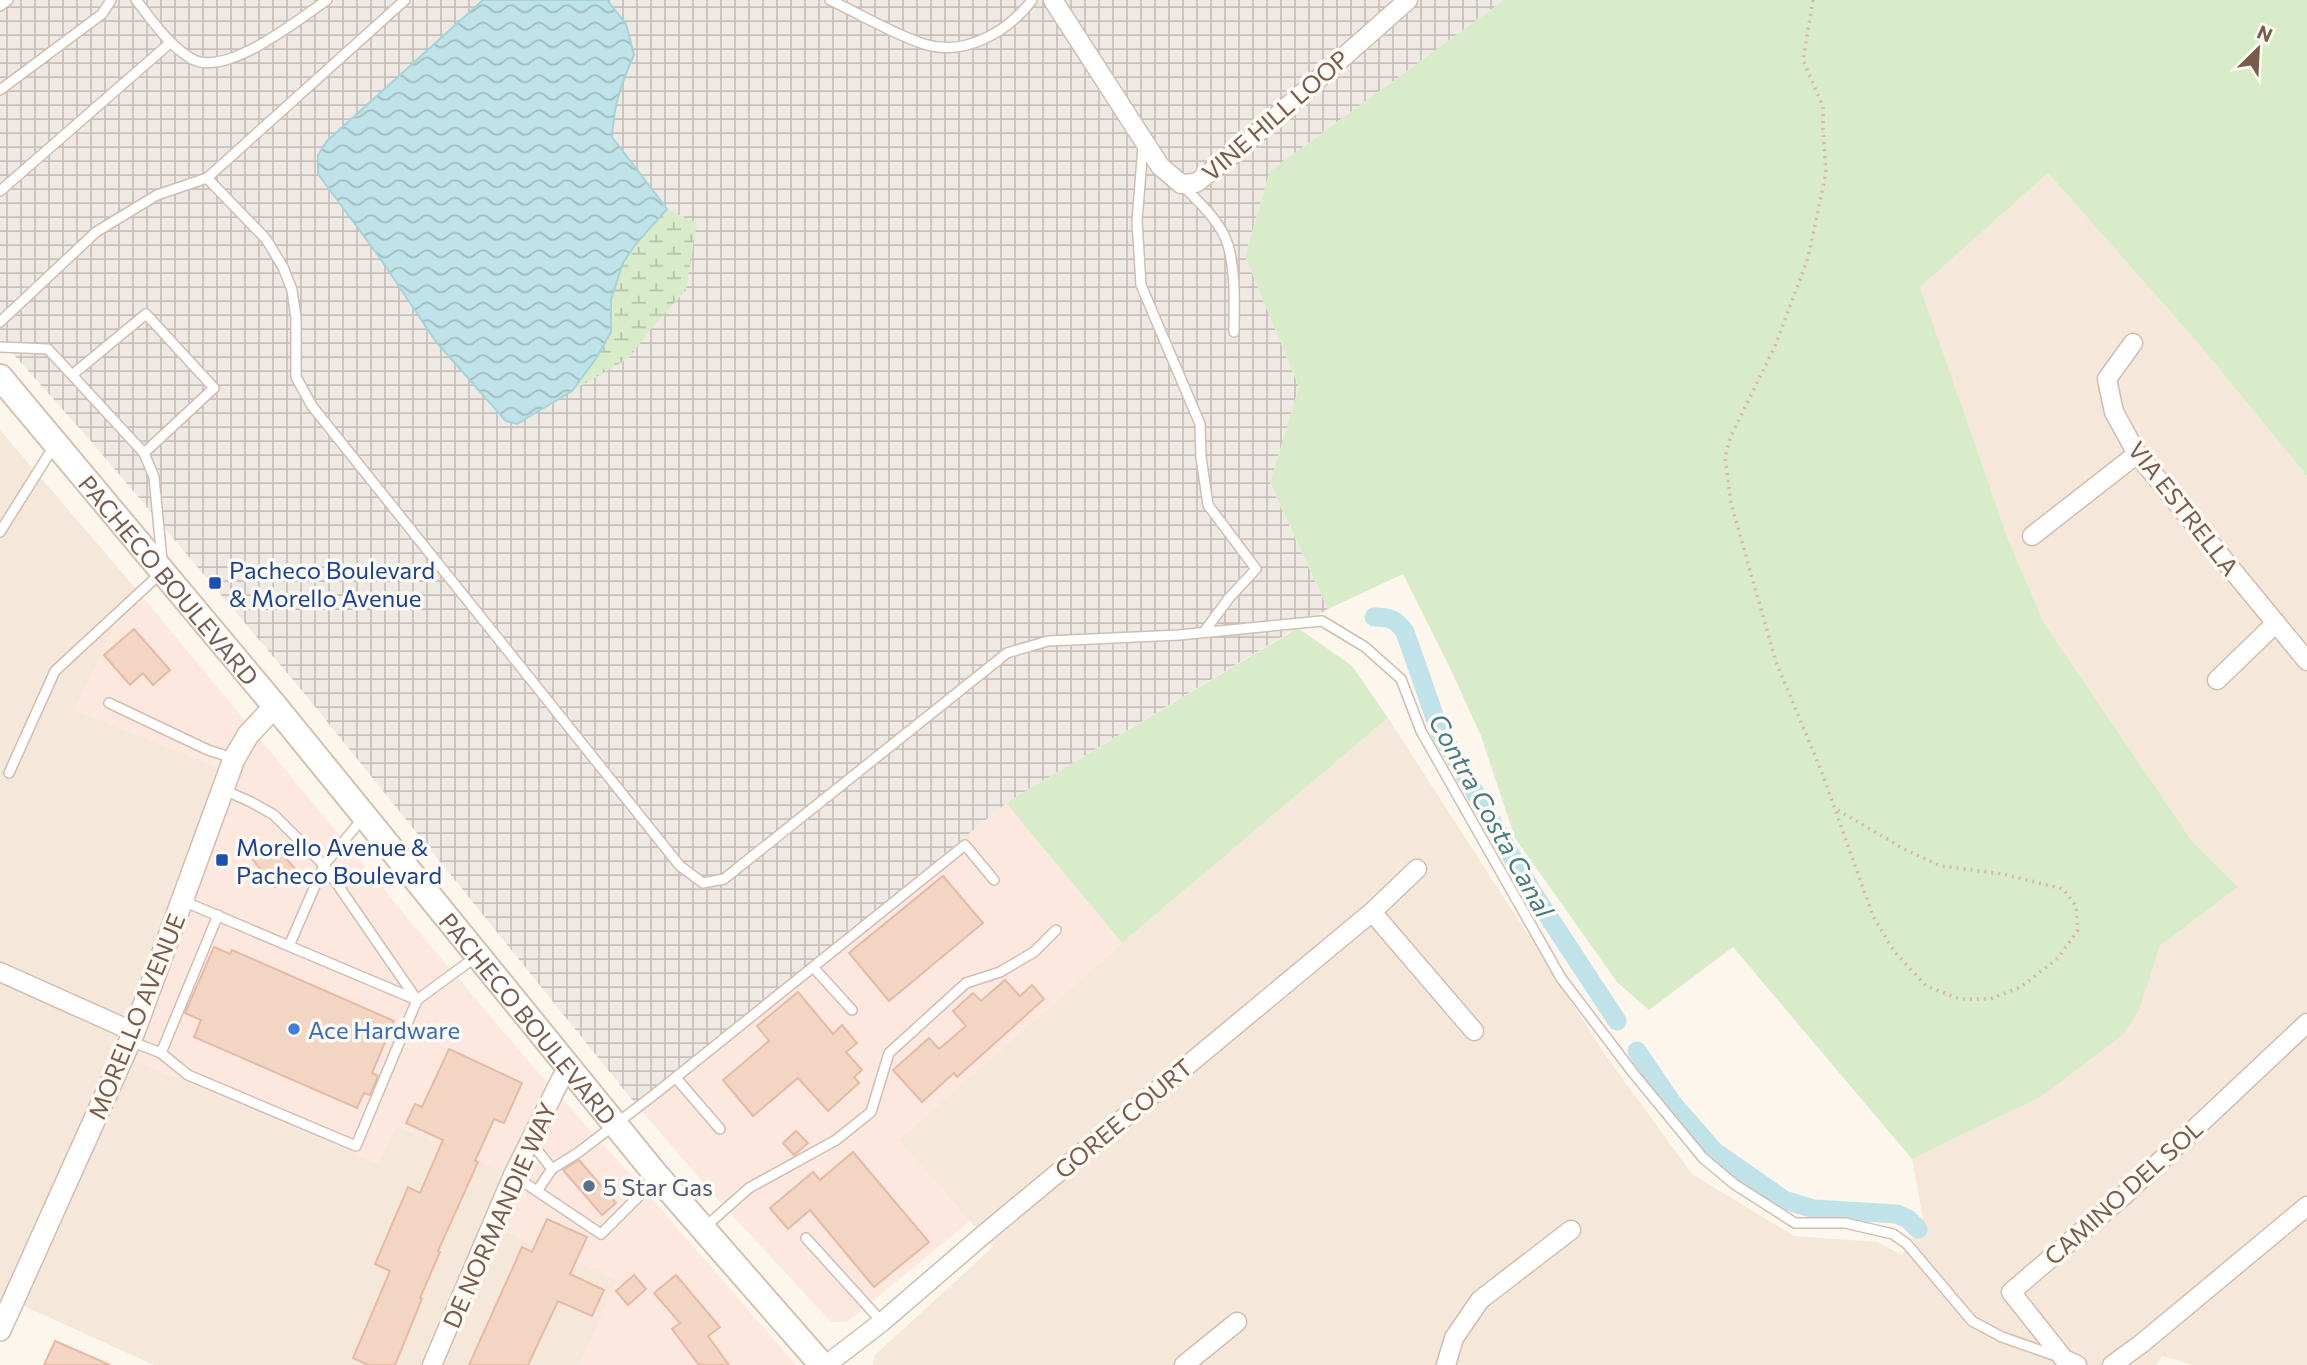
<svg xmlns="http://www.w3.org/2000/svg" width="2307" height="1365" font-family="Commissioner,sans-serif">
<style>
.residential{fill:#f5e8da}
.commercial{fill:#fde8e0}
.industrial{fill:url(#industrial-grid)}
.grass{fill:#d8ecc9}
.wetland{fill:url(#wetland-marsh)}
.water{fill:url(#water-waves);stroke:#a5d3da;stroke-width:2}
.lines{fill:none;stroke-linecap:round;stroke-linejoin:round}
.canal{stroke:#bfe3e8;stroke-width:19}
.building{fill:#f3d5c3;stroke:#e6bba3;stroke-width:2}
.service-casing{stroke:#d1beb0;stroke-width:12}
.minor-casing{stroke:#d1beb0;stroke-width:21}
.tertiary-casing{stroke:#d1beb0;stroke-width:24}
.secondary-casing{stroke:#d6c0b0;stroke-width:28}
.path{stroke:#d9b8a5;stroke-width:3.5;stroke-dasharray:2 5;stroke-linecap:butt}
.service{stroke:#fff;stroke-width:9}
.minor{stroke:#fff;stroke-width:18}
.tertiary{stroke:#fff;stroke-width:21}
.secondary{stroke:#fff;stroke-width:24}
.transit-dot{fill:#1a4fb4;stroke:#fffaf3;stroke-width:2.5}
.shop-dot{fill:#3f7fe0;stroke:#fffaf3;stroke-width:2.5}
.service-dot{fill:#5c6f8a;stroke:#fffaf3;stroke-width:2.5}
.labels{text-anchor:middle;dominant-baseline:central;stroke-width:7;stroke-linejoin:round;paint-order:stroke}
.street-label{font-size:24px;fill:#7a5c4d;stroke:#fffaf3}
.transit-label{font-size:24px;fill:#164399;stroke:#fffaf3;text-anchor:start}
.shop-label{font-size:24px;fill:#366cbe;stroke:#fffaf3;text-anchor:start}
.service-label{font-size:24px;fill:#4e5e75;stroke:#fffaf3;text-anchor:start}
.water-label{font-size:26px;font-style:italic;fill:#437c86;stroke:#fffaf3}
</style>
<defs>
<pattern id="industrial-grid" width="8" height="8" patternUnits="userSpaceOnUse" patternTransform="scale(1.75)"><rect width="8" height="8" fill="#efe9e4"/><path d="M0 4h8M4 0v8" fill="none" stroke="#c7c0bb"/></pattern>
<pattern id="wetland-marsh" width="20" height="14" patternUnits="userSpaceOnUse" patternTransform="scale(1.75)"><rect width="20" height="14" fill="#d8ecc9"/><path d="M1 5h8M5 5V1M11 12h8M15 12V8" fill="none" stroke="#b4c2a5"/></pattern>
<pattern id="water-waves" width="16" height="10" patternUnits="userSpaceOnUse" patternTransform="scale(1.75)"><rect width="16" height="10" fill="#bfe3e8"/><path d="M0 5q4-4 8 0t8 0" fill="none" stroke="#a0bbbe"/></pattern>
</defs>
<rect width="100%" height="100%" fill="#fdf6ec"/>
<!-- residential -->
<g class="residential">
<path d="M2048,173l149,169 110,134v889h-114l-31,-9 -6,9h-1283l2,-10 118,-108 -95,-107 224,-197 266,-225 218,338 86,118 102,62 83,6 25,13 21,-37 -11,-59 130,-63 98,-88 20,-62 78,-59 -46,-46 -148,-218 -36,-84 -89,-252z"/>
<path d="M0,430l142,166 -27,29 115,147 148,392 18,-39 117,50 23,69 81,36 -37,85h-426l-141,-64 -13,29z"/>
</g>
<!-- commercial -->
<g class="commercial">
<path d="M142,596l277,336 116,137 98,108 163,188h-216l36,-85 -125,-55 21,-50 -116,-50 -18,39 -255,-108 106,-284 -155,-62 41,-85z"/>
<path d="M1006,803l116,140 -224,197 72,81 -123,101h-16l-110,-119 -83,-96z"/>
</g>
<!-- industrial -->
<path class="industrial" d="M0,0h1504l-234,171 -25,85 54,131 -29,97 58,125 -322,194 -368,304 -334,-414 -208,-246 -96,-108z"/>
<!-- grass -->
<g class="grass">
<path d="M1504,0h803v476l-110,-134 -149,-169 -128,114 88,252 36,84 148,218 46,46 -78,59 -20,62 -16,26 -82,62 -130,63 -179,-212 -84,63 -32,-28 -102,-144 -34,-102 -29,-64 -49,-98 -75,35 -58,-126 29,-96 -54,-131 25,-85z"/>
<path d="M1298,628l54,38 36,52 -266,225 -116,-140z"/>
</g>
<!-- wetland -->
<path class="wetland" d="M667,209l30,14 -11,67 -37,41 -20,27 -57,33c11,-16 33,-40 39,-59 3,-10 -2,-22 0,-32 6,-37 32,-65 56,-91z"/>
<!-- water -->
<path class="water" d="M483,0h124l19,24 8,31c-13,29 -20,49 -22,82l55,72 -32,36 -12,18 -12,36v33l-14,25 -25,34 -55,33 -11,-3 -70,-79 -56,-84 -62,-84v-19l9,-14z"/>
<g class="lines">
<!-- canal -->
<g class="canal">
<path d="M1374,617c15,0 22,2 31,15l35,100 93,161 84,128"/>
<path d="M1637,1051l36,53 41,47 70,49 30,9 83,5 11,5 10,10"/>
</g>
</g>
<!-- building -->
<g class="building">
<path d="M134,629l36,41 -17,15 -10,-12 -13,12 -26,-30z"/>
<path d="M273,843l23,27 -21,17 -22,-27z"/>
<path d="M943,876l40,47 -94,78 -40,-48z"/>
<path d="M214,947l16,7 2,-4 162,71 -22,52 6,3 -8,19 -6,-2 -7,15 -163,-71 7,-17 -16,-7z"/>
<path d="M1005,980l15,16 12,-11 12,14 -87,78 -3,-4 -32,29 -29,-32 36,-32 10,11 27,-23 -13,-15 20,-18 8,8z"/>
<path d="M798,992l35,42 9,-9 15,18 -11,9 16,18 -8,7 5,6 -31,28 -30,-33 -45,38 -30,-36 46,-39 -12,-15z"/>
<path d="M449,1049l73,34 -18,40 -10,-4 -19,42 3,1 -40,89 2,1 -20,46 2,1 -27,66h-27l-15,-7 37,-87 -15,-7 33,-77 12,6 23,-53 -37,-17 9,-19 7,3z"/>
<path d="M796,1131l12,12 -14,12 -11,-12z"/>
<path d="M853,1152l76,90 -55,45 -64,-77 -22,19 -18,-21 43,-36 7,8z"/>
<path d="M579,1160l37,43 -14,12 -39,-45z"/>
<path d="M547,1219l40,18 -17,37 34,16 -12,26 -34,-15 -30,64h-59l53,-118 10,5z"/>
<path d="M634,1275l12,14 -18,16 -12,-14z"/>
<path d="M676,1275l44,52 -12,9 21,29h-30l-27,-36 8,-6 -26,-30z"/>
<path d="M55,1341l55,24h-66z"/>
</g>
<g class="lines">
<!-- service casing -->
<g class="service-casing">
<g id="service">
<path d="M136,0c17,21 32,45 56,59 35,19 107,-40 135,-59"/>
<path d="M830,0c28,13 65,35 94,44 40,13 84,-12 108,-44"/>
<path d="M0,6l8,-6"/>
<path d="M0,90l102,-76 9,-14"/>
<path d="M1143,146l-6,75 4,64 59,139 1,33 7,48 48,64 -27,29 -25,34"/>
<path d="M207,178l59,61 17,28 9,23 4,28v59l16,29 368,460 23,17 21,-4 283,-226 41,-12 131,-6 143,-14 43,26 36,32 20,52 140,247 73,96 69,84 31,26 61,39h50l48,11 14,10 65,77 30,16 57,20"/>
<path d="M1182,185c17,17 39,37 46,60 8,28 6,58 6,87"/>
<path d="M0,191l170,-148"/>
<path d="M0,322l96,-90 61,-37 50,-17 198,-178"/>
<path d="M0,347l48,2 24,26"/>
<path d="M0,532l54,-86"/>
<path d="M109,703l99,47 25,8"/>
<path d="M9,773l46,-102 108,-100 -9,-94 -10,-24 70,-65 -68,-74 -74,61 72,78"/>
<path d="M224,790l27,12 23,13 50,50 93,135 -128,-54"/>
<path d="M183,901l106,45 35,-81 39,-47"/>
<path d="M813,967l39,43"/>
<path d="M130,1041l31,12 27,22 168,71 61,-146 60,-44"/>
<path d="M161,1053l57,-138"/>
<path d="M676,1078l44,51"/>
<path d="M530,1141l22,28 27,-17 76,-58 310,-249 29,35"/>
<path d="M513,1175l88,59 55,-55"/>
<path d="M537,1191l15,-22"/>
<path d="M704,1228l45,-40 87,-48 35,-28 18,-59 77,-70 34,-11 34,-20 22,-22"/>
<path d="M806,1238l76,84"/>
</g>
</g>
<!-- minor casing -->
<g class="minor-casing">
<g id="minor">
<path d="M1053,0l107,166 21,18 15,-1 42,-33 170,-150"/>
<path d="M2133,343l-26,36 7,33 23,42 170,207"/>
<path d="M2032,536l105,-82"/>
<path d="M2217,680l59,-57"/>
<path d="M1372,912l102,119"/>
<path d="M0,972l134,60"/>
<path d="M432,1365l81,-190 55,-110"/>
<path d="M826,1365l56,-43 101,-87 389,-323 45,-43"/>
<path d="M1184,1365l53,-43"/>
<path d="M1446,1365l8,-27 26,-38 91,-70"/>
<path d="M2077,1365l-13,-6 -53,-67 110,-94 186,-175"/>
<path d="M2112,1365l29,-21 166,-138"/>
</g>
</g>
<!-- tertiary casing -->
<g class="tertiary-casing">
<path id="tertiary" d="M0,1330l134,-298 100,-273 14,-24 27,-29"/>
</g>
<!-- secondary casing -->
<g class="secondary-casing">
<g id="secondary">
<path id="s1" d="M0,377l275,329 383,471 164,188"/>
</g>
</g>
<!-- path -->
<path class="path" d="M1813,0l-10,60 20,47v22l3,44 -18,85 -33,88 -44,90 -6,21 6,46 45,159 45,108 52,146 21,35 32,35 34,13h30l31,-12 37,-29 20,-28 -2,-24 -13,-17 -60,-15 -62,-8 -37,-17 -68,-40"/>
<!-- service -->
<use href="#service" class="service"/>
<!-- minor -->
<use href="#minor" class="minor"/>
<!-- tertiary -->
<use href="#tertiary" class="tertiary"/>
<!-- secondary -->
<use href="#secondary" class="secondary"/>
</g>
<!-- markers -->
<g class="transit-dot">
<rect x="208" y="576" width="14" height="14" rx="3.5"/>
<rect x="215" y="853" width="14" height="14" rx="3.5"/>
</g>
<circle class="shop-dot" cx="294" cy="1029" r="7"/>
<circle class="service-dot" cx="589" cy="1186" r="7"/>
<g class="labels">
<!-- street labels -->
<g class="street-label">
<text transform="translate(1275 115) rotate(-41)">VINE HILL LOOP</text>
<text transform="translate(2184 508) rotate(52)">VIA ESTRELLA</text>
<text stroke="none"><textPath href="#s1" startOffset="264">PACHECO BOULEVARD</textPath></text>
<text transform="translate(136 1016) rotate(-68)">MORELLO AVENUE</text>
<text stroke="none"><textPath href="#s1" startOffset="831">PACHECO BOULEVARD</textPath></text>
<text transform="translate(1123 1118) rotate(-40)">GOREE COURT</text>
<text transform="translate(2123 1192) rotate(-42)">CAMINO DEL SOL</text>
<text transform="translate(499 1215) rotate(-66)">DE NORMANDIE WAY</text>
</g>
<!-- transit labels -->
<g class="transit-label">
<text x="229" y="569">Pacheco Boulevard<tspan x="229" dy="28">&amp; Morello Avenue</tspan></text>
<text x="236" y="846">Morello Avenue &amp;<tspan x="236" dy="28">Pacheco Boulevard</tspan></text>
</g>
<!-- shop labels -->
<g class="shop-label">
<text x="308" y="1029">Ace Hardware</text>
</g>
<!-- service labels -->
<g class="service-label">
<text x="603" y="1186">5 Star Gas</text>
</g>
<!-- water labels -->
<g class="water-label">
<text transform="translate(1492 815) rotate(61)">Contra Costa Canal</text>
</g>
</g>
<!-- north arrow -->
<g transform="translate(2258 49) rotate(24)" stroke="#fffaf3" stroke-width="5" paint-order="stroke">
<path d="M0-5L12 26L0 18L-12 26Z" fill="#7a5c4d"/>
<text y="-10" font-size="19" font-weight="bold" text-anchor="middle" fill="#7a5c4d">N</text>
</g>
</svg>
